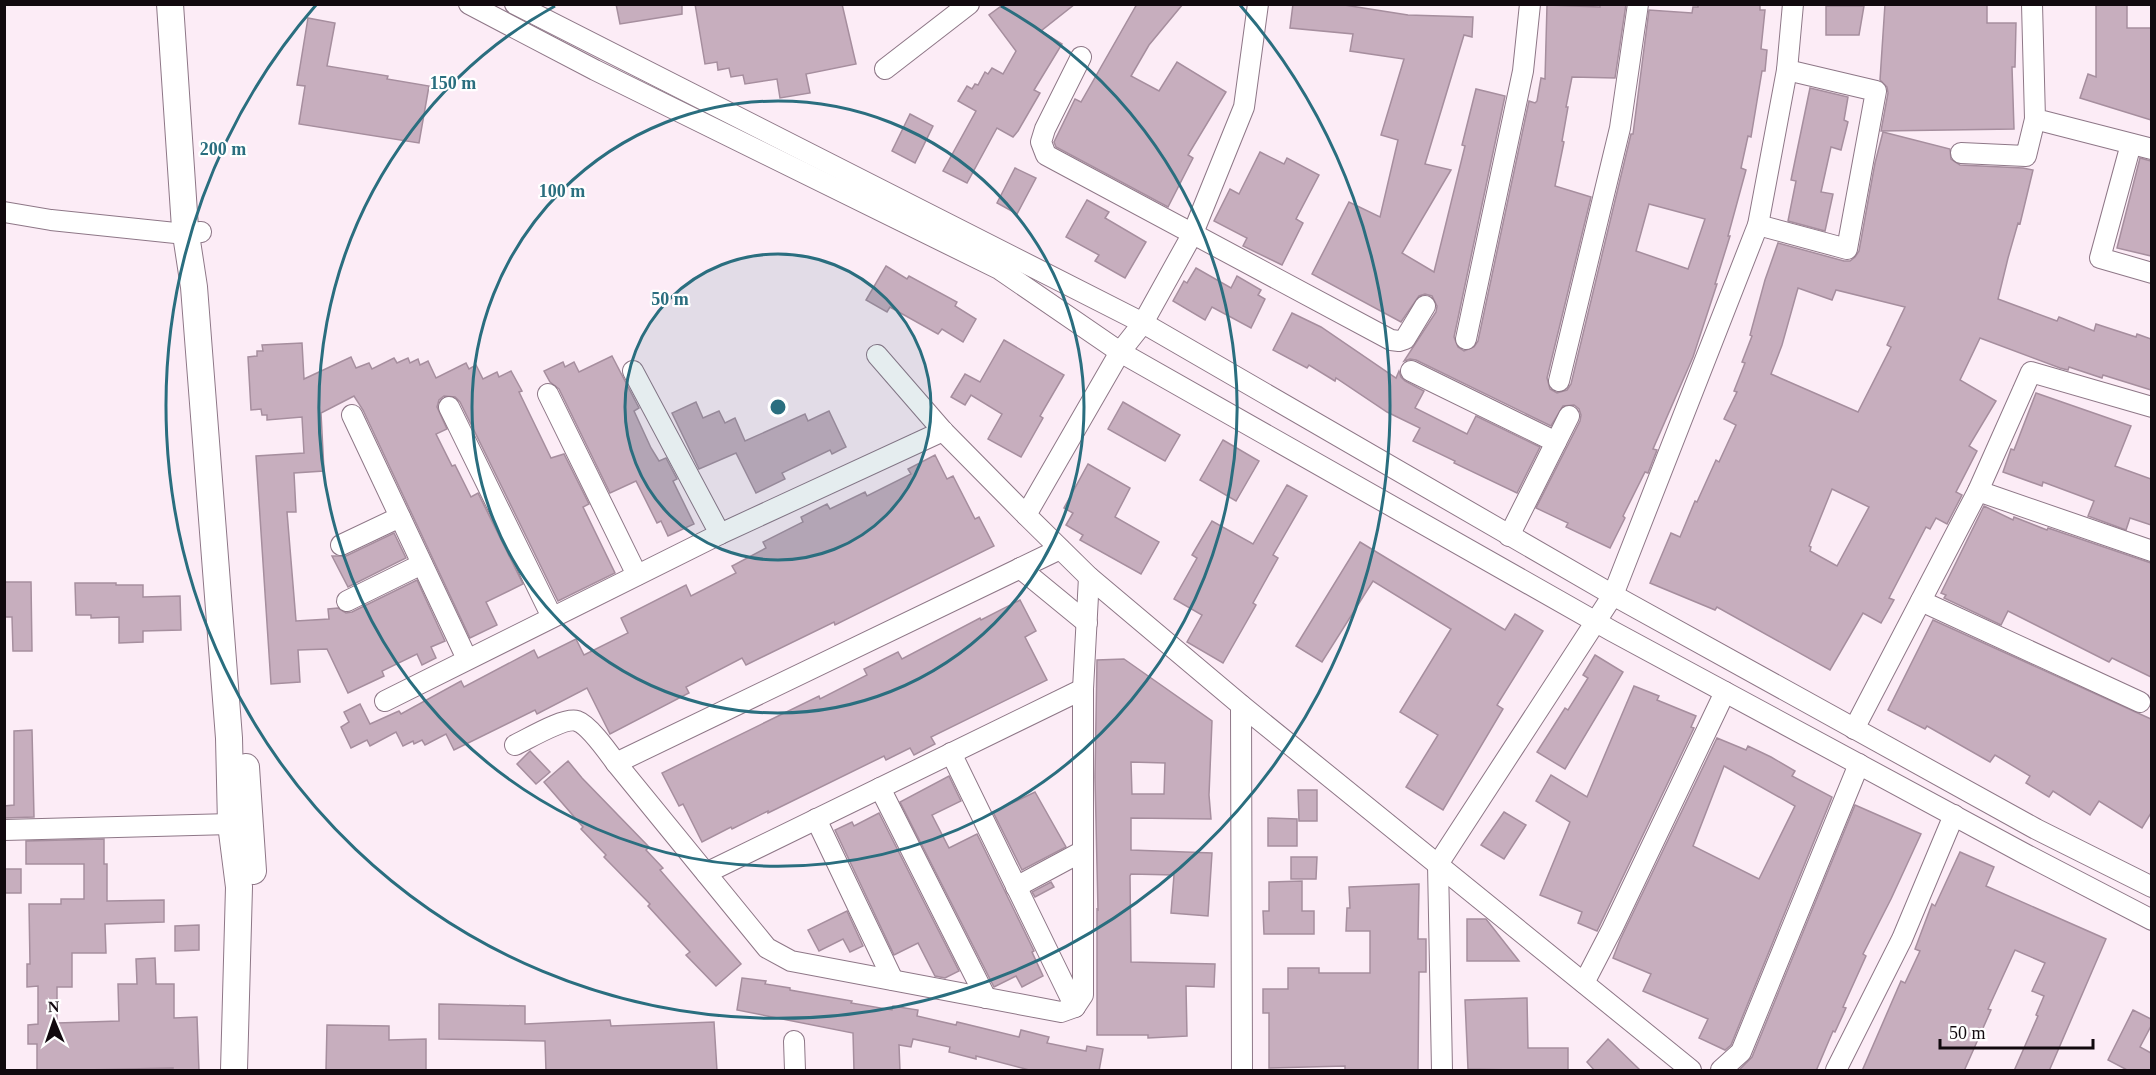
<svg xmlns="http://www.w3.org/2000/svg" width="2156" height="1075" font-family="Georgia,serif">
<style>
.building{fill:#c7aebe;stroke:#a68e9e;stroke-width:1.5;fill-rule:evenodd}
.lines{fill:none;stroke-linecap:round;stroke-linejoin:round}
.minor-casing{stroke:#8e7787;stroke-width:22}
.major-casing{stroke:#8e7787;stroke-width:28}
.minor{stroke:#fff;stroke-width:20}
.major{stroke:#fff;stroke-width:26}
.ring{fill:none;stroke:#2a6e7f;stroke-width:3}
.centre{fill:#2a6e7f;stroke:#fff;stroke-width:3}
.ring-label{font-size:18px;text-anchor:middle;font-weight:bold;fill:#2a6e7f;stroke:#fff;stroke-width:4.5;stroke-linejoin:round;paint-order:stroke}
</style>
<rect width="100%" height="100%" fill="#fcecf6"/>
<!-- building -->
<g class="building">
<path d="M616,4h66v10l-62,10z"/>
<path d="M695,4h147l14,60 -50,10 4,19 -30,5 -3,-19 -32,5 -2,-9 -12,2 -2,-9 -11,2 -1,-8 -12,2z"/>
<path d="M1004,4h71l-34,27 21,13 -28,46 6,3 -22,38 -5,6 -16,-9 -30,55 -24,-12 33,-60 -18,-10 9,-15 5,3 3,-5 3,1 7,-13 3,2 4,-6 11,6 13,-23 -27,-36z"/>
<path d="M1137,4h46l-34,41 -18,31 28,15 18,-29 49,30 -38,63 5,3 -25,49 -112,-60 -2,-5 21,-43 6,3z"/>
<path d="M1293,4h45l70,11 65,2 -1,20 -8,-2 -39,129 26,6 -49,83 32,19 31,-126 -3,-1 14,-56 29,7 -51,241 4,10 6,4 10,-4 4,-6 51,-240 6,2 2,-2 4,-23 4,1 2,-74 53,2v-3h26l-11,74 -43,-1 -6,30h2l-6,34 2,1 -9,44 36,11 -44,181 3,11 7,4 10,-3 4,-6 60,-250h2l16,-124 43,3 1,-6h5v-3h62v6h5l-4,39 6,1 -2,21h-3l-11,66 -3,-1 -7,32 5,2 -18,66h2l-15,48h2l-24,73 -40,92 4,1 -9,23 -3,-1 -22,44 2,2 -15,30 -44,-21 2,-4 -32,-15 44,-87 1,-6 -2,-6 -5,-4 -11,1 -12,20 -135,-66 -6,-1 -6,2 32,-49 1,-6 -5,-10 -7,-2 -6,2 -18,26 -89,-48 37,-72 31,15 18,-77 -17,-5 23,-76 -54,-8 3,-17 -63,-6zM1649,204l56,15 -17,50 -52,-18z"/>
<path d="M1885,4h102v19h29l-1,44h-3l2,62 -133,2 7,-38 -1,-6 -7,-7z"/>
<path d="M2096,4h31v24h24v92l-71,-22 8,-24 8,3z"/>
<path d="M1826,6h38l-5,29h-33z"/>
<path d="M308,18l27,5 -8,43 61,10 -1,3 42,7 -10,57 -120,-19 6,-38 -8,-1z"/>
<path d="M1810,88l38,9 -4,23 4,2 -7,28 -10,-3 -10,45 12,2 -8,37 -37,-10 8,-40 -5,-1z"/>
<path d="M910,114l23,12 -18,37 -23,-12z"/>
<path d="M1883,132l67,17 1,10 9,6 63,3 10,2 -13,54 -2,-1 -10,35 -10,41 59,22 2,-4 35,14 2,-7 40,13 1,-3 14,5v51l-48,-15 -1,3 -33,-11 -1,3 -8,-2 -80,-30 -20,42 36,21 -27,45 8,5 -21,41 6,3 -15,29 -11,-6 -6,11 -4,-2 -37,71 5,2 -13,23 -18,-10 -33,57 -113,-63 -2,3 -65,-27 21,-50 9,4 15,-36 2,1 19,-42 3,2 17,-37 -12,-6 13,-27 -3,-1 11,-28 -3,-1 10,-26 -2,-1 15,-55 13,-37 66,18h6l5,-4 4,-6 16,-88zM1798,288l34,12 4,-10 69,17 -18,38 4,2 -33,65 -87,-38 11,-29zM1832,489l37,18 -32,59 -27,-15 1,-4 -2,-1z"/>
<path d="M1260,152l24,12 3,-6 32,17 -23,44 7,4 -21,42 -39,-19 4,-8 -33,-17 16,-32 9,5z"/>
<path d="M2140,158l11,3v95l-34,-8z"/>
<path d="M1015,168l21,10 -19,36 -20,-11z"/>
<path d="M1087,200l22,12 -4,6 41,24 -21,36 -30,-17 4,-6 -33,-18z"/>
<path d="M886,266l21,13 2,-3 48,26 -2,4 21,13 -13,23 -21,-13 -4,5 -48,-27 -3,5 -21,-12z"/>
<path d="M1196,268l35,20 6,-12 24,14 -3,5 7,4 -14,29 -39,-21 -7,13 -32,-19 11,-20 3,2z"/>
<path d="M1292,313l29,14 75,51 3,-7 2,6 4,4 19,10 -9,17 52,26 9,-18 64,31 -23,46 -63,-30 1,-2 -42,-20 7,-13 -33,-16 -51,-34 -1,3 -26,-16 -2,3 -34,-18z"/>
<path d="M1004,340l60,35 -24,41 3,2 -22,39 -33,-18 14,-25 -31,-19 -6,10 -14,-8 14,-23 15,8z"/>
<path d="M302,343l2,36 47,-22 5,11 13,-5 3,6 22,-11 3,5 11,-5 2,5 8,-4 2,6 8,-4 8,17 30,-15 3,6 7,-4 7,14 14,-7 2,5 12,-6 11,20 -3,1 32,66 13,-4 25,50 -6,3 32,66 -57,28 -98,-199 -5,-5 -11,-1 -5,4 -2,7 10,22 -11,5 16,32 3,-1 16,32 7,-4 45,91 -37,18 11,23 -27,13 -107,-228 -9,-14 -33,17 3,58 -30,2 2,39h-9l9,109 33,-2 -1,-10 10,-1 8,5 6,-1 65,-32 28,61 -14,6 5,11 -14,7 -5,-11 -35,17 2,5 -36,17 -21,-44 -29,1 2,32 -29,2 -15,-228 48,-3 -2,-36 -35,3v-5h-5l-1,-6 -10,1 -3,-53 9,-1v-5h6l-1,-6z"/>
<path d="M612,356l27,52 -5,3 17,37 8,13 7,-3 11,21 -4,2 21,43 -26,12 -7,-15 -4,2 -21,-42 -26,12 -51,-104 -9,-7 -6,-11 19,-9 2,5 9,-5 5,10z"/>
<path d="M2036,393l95,33 -16,40 36,13v46l-21,-7 -4,12 -38,-14 6,-15 -51,-19 -1,4 -39,-14 8,-23 3,1z"/>
<path d="M696,402l7,16 16,-7 6,12 10,-5 10,23 60,-27 3,7 21,-10 17,36 -14,7 -2,-4 -48,23 3,6 -29,14 -20,-40 -37,16 -27,-56z"/>
<path d="M1123,402l57,33 -15,26 -57,-32z"/>
<path d="M1223,440l36,21 -23,40 -36,-21z"/>
<path d="M935,455l12,24 6,-3 22,43 4,-2 15,29 -159,79 -1,-3 -88,43 -4,-7 -56,29 3,6 -79,41 -23,-46 -50,26 -2,-4 -81,40 -8,-16 -21,11 -3,-5 -8,4 -1,-3 -10,5 -7,-14 -26,14 -3,-6 -16,8 -10,-21 8,-5 -5,-10 16,-8 10,20 29,-13 2,3 60,-33 3,6 70,-37 4,8 38,-19 8,16 44,-22 -7,-15 65,-33 5,11 45,-23 -4,-7 34,-18 -3,-6 40,-20 -2,-5 26,-13 3,5 35,-17 2,4 44,-22 -3,-5z"/>
<path d="M1088,464l42,24 -15,29 44,25 -18,32 -61,-34 3,-5 -17,-10 7,-12 -9,-5z"/>
<path d="M1287,485l20,11 -34,59 5,3 -25,45 3,2 -33,58 -36,-21 15,-27 -28,-16 23,-41 -5,-3 20,-34 41,23z"/>
<path d="M1984,506l29,14 1,-3 33,13 1,-2 103,35v114l-39,-19 -3,4 -101,-51 -7,14 -57,-27 2,-3 -5,-2z"/>
<path d="M394,533l12,25 -58,29 -16,-31h14z"/>
<path d="M1360,542l145,88 10,-16 28,17 -46,74 6,4 -60,101 -37,-23 32,-52 -38,-23 51,-83 -78,-48 -51,81 -26,-16z"/>
<path d="M4,582h27l1,69h-19l-1,-34h-8z"/>
<path d="M75,583h41v2h27v12l37,-1 1,34 -38,1v11l-24,1v-26l-28,1v-3h-15z"/>
<path d="M1020,600l16,31 -11,6 22,43 -116,57 4,7 -21,11 -4,-7 -24,12 -2,-4 -116,57v-2l-36,18 -1,-2 -29,15 -19,-38 -4,2 -17,-33 157,-77 1,3 47,-24 -3,-6 34,-17 4,7 78,-41 1,2z"/>
<path d="M1933,620l218,99v94l-9,15 -43,-27 -9,14 -37,-24 -4,6 -23,-14 4,-7 -35,-21 -5,7 -63,-36 -2,3 -37,-19z"/>
<path d="M1595,655l28,17 -58,97 -28,-17 28,-44 3,2 20,-32 -5,-3z"/>
<path d="M1124,659l88,62 -3,74 2,24 -80,-1v32l81,3 -4,63 -37,-3 3,-38 -43,-1 -1,2 1,86 84,2 -1,23 -28,-1 1,50 -39,2v-3h-51v-127l1,3 -3,-134 2,-117zM1131,762l34,1 -1,31h-32z"/>
<path d="M1634,686l25,10 -2,4 39,16 -5,11 3,1 -97,203 -19,-8 4,-11 -42,-17 30,-73 -34,-21 15,-26 36,22z"/>
<path d="M32,730l2,87 -30,1v-12l10,-1v-74z"/>
<path d="M1717,738l29,12 2,-4 23,11 24,14 -3,5 40,21 -101,248 -6,5 -26,-12 9,-19 -65,-28 8,-17 -38,-16 7,-18zM1724,766l71,40 -36,73 -66,-33z"/>
<path d="M530,751l20,21 -14,12 -19,-20z"/>
<path d="M568,761l14,17 67,69 -3,3 17,18 -3,2 81,94 -25,22 -30,-31 4,-3 -42,-46 2,-2 -46,-47 2,-2 -25,-26 2,-2 -39,-45z"/>
<path d="M949,776l12,25 -29,14 17,33 28,-14 57,117 -2,1 11,24 -21,11 -6,-11 -22,11 -94,-185z"/>
<path d="M1298,790h19v31h-18z"/>
<path d="M1035,792l31,55 -44,23 -29,-58z"/>
<path d="M1855,805l66,29 -30,65 -28,55 3,2 -23,51 3,1 -11,24 -2,-1 -17,40h-78l14,-14z"/>
<path d="M1504,812l22,13 -22,34 -23,-14z"/>
<path d="M879,813l80,158 -14,7 -10,-2 -17,-33 -24,12 -59,-125 17,-8 2,4z"/>
<path d="M1268,818l29,1v27h-29z"/>
<path d="M104,839v25h3v37l57,-1v22l-59,2 1,29h-34v34h-15v36l62,-2 -1,-37h19l-1,-25 19,-1 1,26h18v34l23,-1 2,54h-26v-3l-136,3v-27h-9v-19l10,-1v-38l-11,1v-23h3l-1,-60h32v-5h23v-35h-58v-23z"/>
<path d="M1960,852l34,15 -8,19 120,53 -57,132h-35l24,-55 -2,-1 8,-19 -12,-5 13,-28 -30,-13 -27,59 3,1 -27,61h-102l39,-90 4,2 15,-32 -5,-2 17,-45 3,2z"/>
<path d="M1291,857h26l-1,22h-25z"/>
<rect x="4" y="869" width="17" height="24"/>
<path d="M1302,881v30h12v23h-50l-1,-23h6v-29z"/>
<path d="M1051,882l3,5 -19,10 -3,-5z"/>
<path d="M1419,884l-1,55h8v33h-7l-1,99h-73v-5l-76,2v-55h-6v-24h25v-21h31v5h51v-42h-24l1,-23h3l-1,-21z"/>
<path d="M847,911l16,35 -13,6 -7,-13 -24,12 -11,-21z"/>
<path d="M1467,919h19l33,42h-52z"/>
<path d="M199,925v25l-24,1v-25z"/>
<path d="M742,978l24,3 -1,3 25,4v2l62,11 -1,2 41,7 1,-4 25,4 -1,6 39,9 1,-3 62,15 2,-7 28,7 -2,6 39,8 1,-5 16,3 -4,22h-66l-57,-15v3l-27,-7 1,-5 -37,-8 -2,8 -12,-2 1,26h-46l-1,-38 -116,-23z"/>
<path d="M1527,998l1,50h40v23l-100,-2 -3,-69z"/>
<path d="M439,1004l86,2v18l85,-4 1,6 103,-4 3,49h-171l-1,-30 -106,-2z"/>
<path d="M2133,1010l18,9v7l-11,21 11,6v18h-22l-21,-11z"/>
<path d="M327,1025l62,1v14l37,-1v31h-100z"/>
<path d="M1608,1039l33,32h-46l-8,-9z"/>
</g>
<g class="lines">
<!-- minor casing -->
<g class="minor-casing">
<g id="minor">
<path d="M469,4l126,66 404,199 121,83 492,279 413,223 127,66"/>
<path d="M515,4l628,319 470,272 423,234 116,58"/>
<path d="M1258,4l-14,103 -51,126 -50,90 -23,29 -94,163 63,62 152,128 450,365"/>
<path d="M2032,4l3,115 117,30"/>
<path d="M1081,57l-36,72 -4,13 5,13 345,185 8,1 6,-2 20,-33"/>
<path d="M885,69l84,-65"/>
<path d="M2131,144l-31,114 52,15"/>
<path d="M1961,153l65,3 9,-37"/>
<path d="M4,212l47,8 134,14 16,-2"/>
<path d="M1758,225l89,24 29,-158 -89,-21"/>
<path d="M1466,339l57,-268 7,-67"/>
<path d="M877,355l66,76 83,84"/>
<path d="M633,371l87,163"/>
<path d="M1411,371l145,71"/>
<path d="M1559,381l61,-253 18,-124"/>
<path d="M548,394l89,181"/>
<path d="M449,407l103,210"/>
<path d="M352,415l115,244"/>
<path d="M1978,491l174,60"/>
<path d="M1509,536l60,-120"/>
<path d="M341,545l59,-28"/>
<path d="M1060,549l-444,214 151,185 24,13 270,51 14,-5 8,-12v-306l6,-112"/>
<path d="M1020,568l67,55"/>
<path d="M347,601l75,-37"/>
<path d="M1921,601l219,101"/>
<path d="M385,701l335,-167 223,-103"/>
<path d="M1241,705l1,365"/>
<path d="M1854,729l124,-238 53,-119 121,35"/>
<path d="M515,745c13,-6 49,-28 62,-24 12,4 31,31 39,42"/>
<path d="M951,753l124,254"/>
<path d="M880,788l106,210"/>
<path d="M816,819l77,161"/>
<path d="M4,830l227,-6"/>
<path d="M706,873l377,-184"/>
<path d="M1016,887l67,-36"/>
<path d="M1584,983l28,-54 113,-237"/>
<path d="M794,1041l1,29"/>
<path d="M1442,1070l-4,-206 175,-269 145,-370 29,-155 6,-66"/>
<path d="M1721,1070l20,-18 118,-288"/>
<path d="M1836,1070l66,-131 52,-124"/>
</g>
</g>
<!-- major casing -->
<g class="major-casing">
<g id="major">
<path d="M170,4l15,224 9,59 35,451 2,86 8,63 -5,183"/>
<path d="M246,767l7,104"/>
</g>
</g>
<!-- minor -->
<use href="#minor" class="minor"/>
<!-- major -->
<use href="#major" class="major"/>
</g>
<!-- distance rings -->
<circle cx="778" cy="407" r="153" fill="#2a6e7f" fill-opacity=".12"/>
<g class="ring">
<circle cx="778" cy="407" r="153"/>
<circle cx="778" cy="407" r="306"/>
<path d="M1001 6A459 459 0 1 1 555 6"/>
<path d="M1240 5A612 612 0 1 1 316 5"/>
</g>
<circle cx="778" cy="407" r="9" class="centre"/>
<g class="ring-label">
<text x="453" y="89">150 m</text>
<text x="223" y="155">200 m</text>
<text x="562" y="197">100 m</text>
<text x="670" y="305">50 m</text>
</g>
<!-- border -->
<rect width="2156" height="1075" fill="none" stroke="#11090e" stroke-width="12"/>
<!-- north arrow -->
<g transform="translate(54 1021) rotate(358)" stroke="#ffffff" stroke-width="4.5" paint-order="stroke">
<path d="M0-4.5L10 22L0 15L-10 22Z" fill="#11090e"/>
<text y="-9" font-size="16" font-weight="bold" text-anchor="middle" fill="#11090e">N</text>
</g>
<!-- scale -->
<path d="M1940 1039v9h153v-9" fill="none" stroke="#11090e" stroke-width="3"/>
<text x="1949" y="1039" font-size="18" fill="#11090e" stroke="#ffffff" stroke-width="4.5" paint-order="stroke">50 m</text>
</svg>
